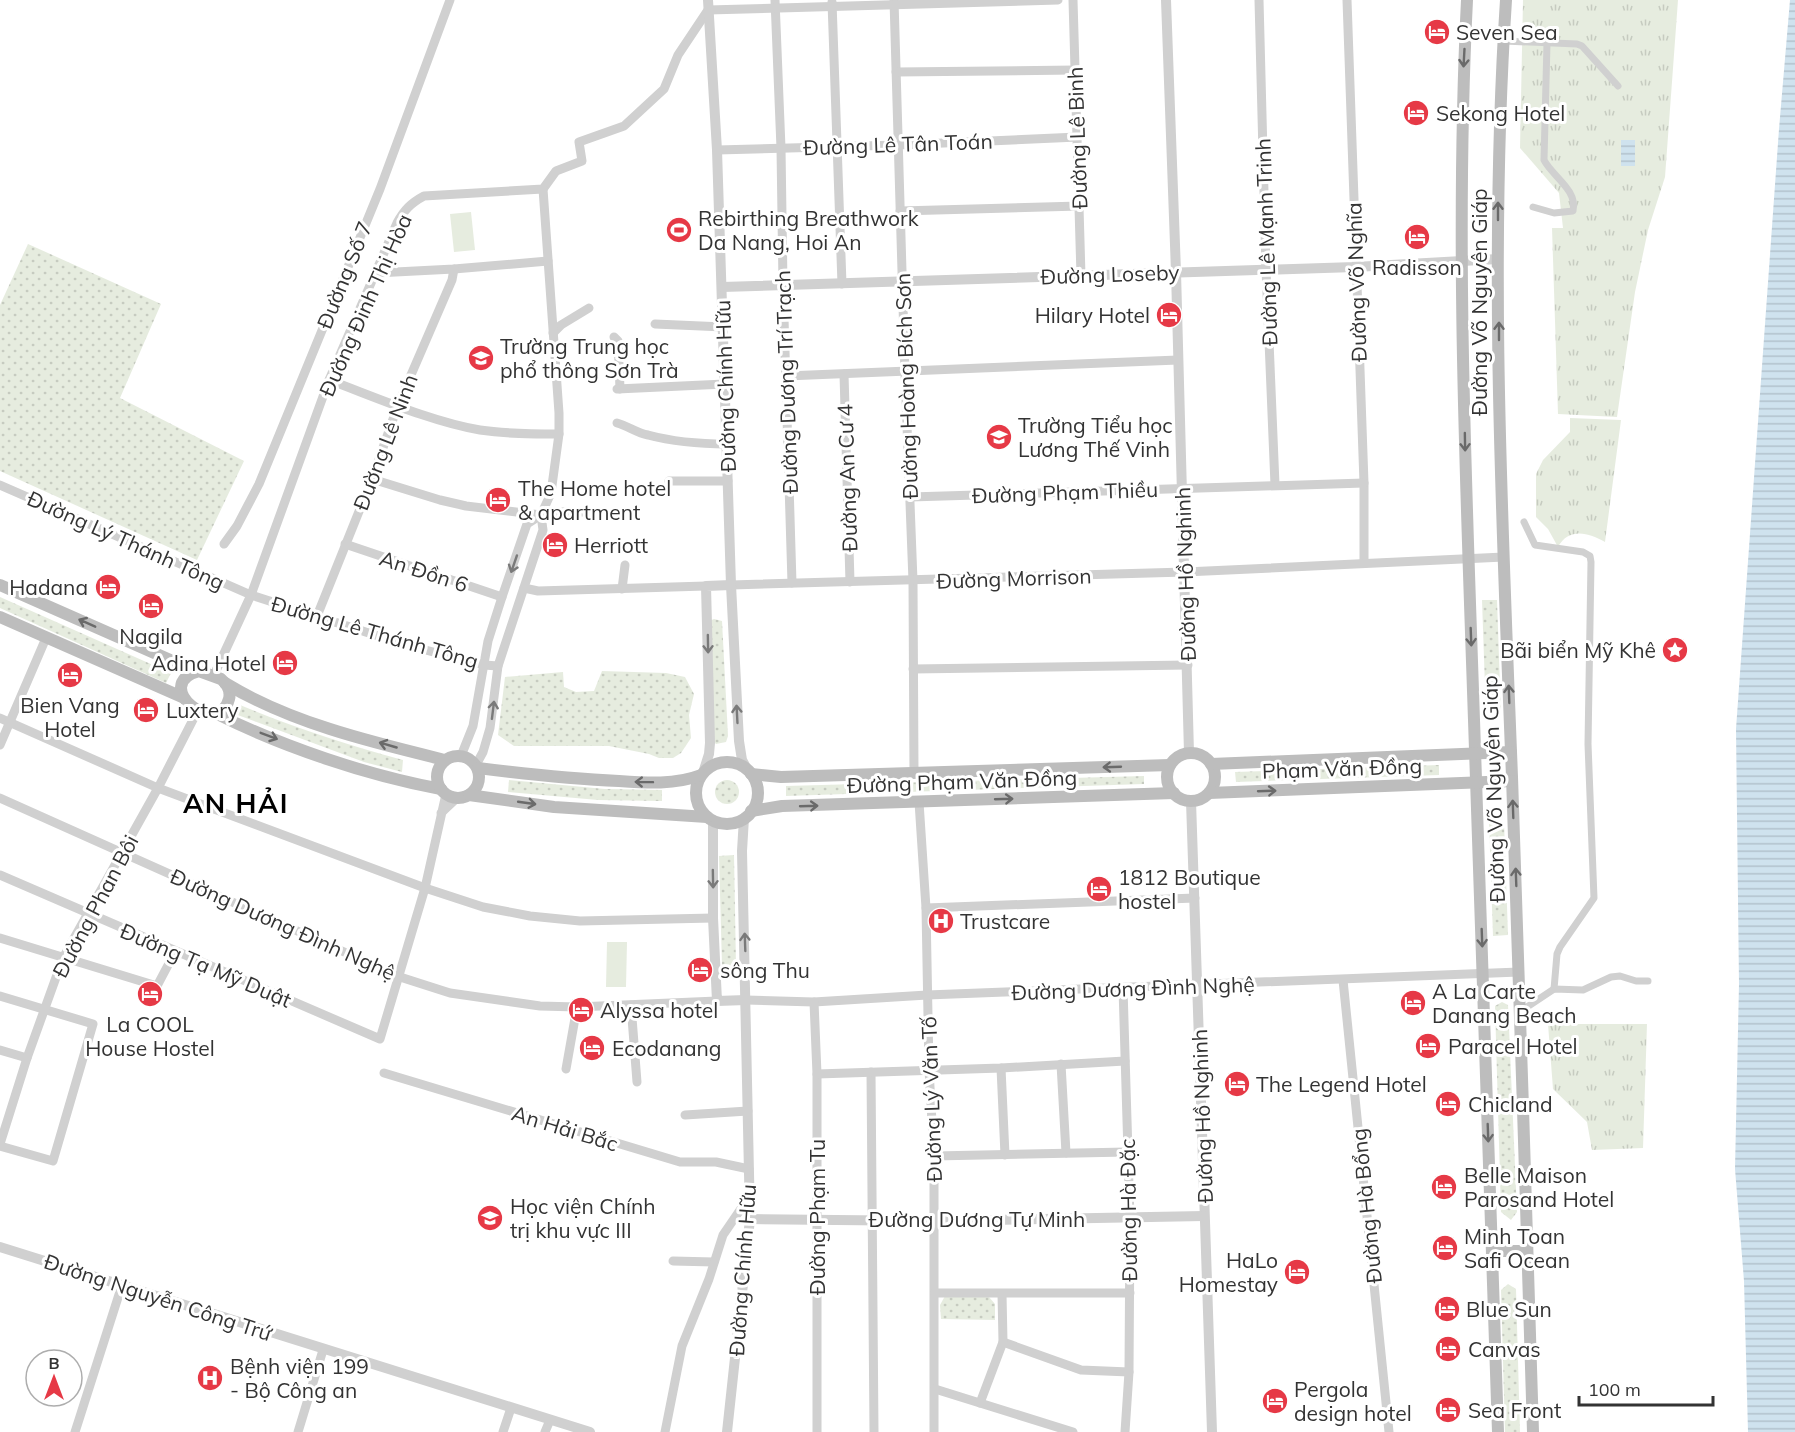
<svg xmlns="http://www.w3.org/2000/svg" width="1795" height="1432" font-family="Mulish,sans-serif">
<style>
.grass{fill:url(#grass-dots)}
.park{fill:url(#park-tufts)}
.pitch{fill:#e6ecdf}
.water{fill:url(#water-rules)}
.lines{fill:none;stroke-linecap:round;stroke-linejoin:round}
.pedestrian{stroke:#d0d0d0;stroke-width:7}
.minor{stroke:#d0d0d0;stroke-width:9}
.tertiary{stroke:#d0d0d0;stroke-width:10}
.secondary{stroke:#bdbdbd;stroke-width:12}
.oneway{stroke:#6a6a6a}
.oneway2{stroke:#7a7a7a}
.labels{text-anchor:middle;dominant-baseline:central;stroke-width:6;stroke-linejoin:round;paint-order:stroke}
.poi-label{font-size:21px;fill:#333;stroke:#fff;text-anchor:start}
.street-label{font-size:21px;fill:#333;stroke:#fff}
.district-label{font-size:27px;font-weight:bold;letter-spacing:1.5px;fill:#000;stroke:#fff}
</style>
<defs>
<pattern id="grass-dots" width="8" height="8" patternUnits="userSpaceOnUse" patternTransform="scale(1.5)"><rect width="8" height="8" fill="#e6ecdf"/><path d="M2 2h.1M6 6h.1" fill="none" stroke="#c6cbc0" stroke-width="1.8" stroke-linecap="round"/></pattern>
<pattern id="park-tufts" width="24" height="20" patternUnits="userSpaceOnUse" patternTransform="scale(1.5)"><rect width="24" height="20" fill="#e6ecdf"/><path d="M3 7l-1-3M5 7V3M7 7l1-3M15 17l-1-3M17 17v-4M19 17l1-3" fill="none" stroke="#c6cbc0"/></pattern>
<pattern id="water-rules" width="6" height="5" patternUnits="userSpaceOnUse" patternTransform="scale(1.5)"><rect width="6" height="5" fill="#cfe2ee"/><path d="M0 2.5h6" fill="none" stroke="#b2c2cd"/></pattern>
</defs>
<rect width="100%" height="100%" fill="#fff"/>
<!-- grass -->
<g class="grass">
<path d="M28,244l133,60 -41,94 124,63 -47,99 -197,-89v-166z"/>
<path d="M0,597l171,76 -5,10 -166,-75z"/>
<path d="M1482,600h15l4,115 -15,1z"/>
<path d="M714,619l8,2 6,115 -2,6 -10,2 -3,-3 -4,-120z"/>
<path d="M602,671l64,2 19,4 9,17 -5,21 2,23 -10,15 -8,5h-14l-10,-4 -40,-8h-95l-16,-11 7,-58 58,-5 1,15 12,5 18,-1z"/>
<path d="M240,705c53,22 107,40 163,55l-1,12 -38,-10 -129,-48z"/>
<path d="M1439,765v10l-203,7 -1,-10z"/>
<path d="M1144,776v8l-358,12v-10z"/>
<circle cx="727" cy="792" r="12"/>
<path d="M509,780l96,9 57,1v11l-64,-1 -90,-8z"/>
<path d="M1489,822h15l4,113 -15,1z"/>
<path d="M734,855l2,111h-14l-3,-110z"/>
<path d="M1502,1002l6,3 9,207 -6,8 -10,-8 -6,-206z"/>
<path d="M1508,1284l8,5 4,143h-15l-4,-142z"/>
<path d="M945,1296l44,1 6,7v16l-54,-1 -1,-14z"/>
</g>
<!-- park -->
<g class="park">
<path d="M1523,0h155l-13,177 -17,53 -13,62 -18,125 -59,-3 -6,-186h11l-4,-35 -39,-45z"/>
<path d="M1570,418l51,2 -16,122c-16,-9 -36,-15 -47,5l-10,-18 -12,-12v-43l7,-14 27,-28z"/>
<path d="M1548,1024h99l-4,124 -51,2 -5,-28 -34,-33z"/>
</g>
<!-- pitch -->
<g class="pitch">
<path d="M471,212l4,38 -21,2 -4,-38z"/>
<path d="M607,942h20l-1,45h-20z"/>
</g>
<!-- water -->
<g class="water">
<path d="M1790,0h5v1432h-47l-4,-151 -9,-112 4,-185 -3,-255 43,-600z"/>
<rect x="1621" y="140" width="14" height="26"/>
</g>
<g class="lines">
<!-- pedestrian -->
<g class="pedestrian">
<path d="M1504,41l73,3 5,2 36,40"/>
<path d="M1533,207l21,6 19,-2c5,-21 -21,-35 -29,-51l3,-117"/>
<path d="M1524,522l11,23 48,7 7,4 1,6 -3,182 6,154 -34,49 -3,7 -3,35"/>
<path d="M1521,1011l33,-22 29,1 28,-13 9,-1 16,5h12"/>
</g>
<!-- minor -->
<g class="minor">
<path d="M775,0l6,148 2,137 9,298"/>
<path d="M894,0l11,373 8,208 1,192"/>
<path d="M1073,0l8,276"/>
<path d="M1259,0l7,269 9,216"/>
<path d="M1347,0l17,483v80"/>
<path d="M832,2l10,282"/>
<path d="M896,72l179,-2"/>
<path d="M717,150l181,-5 180,-8"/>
<path d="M900,211l180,-5"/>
<path d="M376,273l78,-4 94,-8"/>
<path d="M655,324l69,3"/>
<path d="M553,333l8,-8 28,-17"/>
<path d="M614,337l4,4 2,48"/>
<path d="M844,374l6,208"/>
<path d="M786,376l392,-16"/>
<path d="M329,380c46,17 103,42 151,50 26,4 52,4 79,4"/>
<path d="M617,389l108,-5"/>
<path d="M617,423c11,3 20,10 31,12 26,7 52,9 79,9"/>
<path d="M372,479l68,21 26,6 75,9 14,-3h36"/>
<path d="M669,481h59"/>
<path d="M0,485l251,110 155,50 78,20 14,1"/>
<path d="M910,497l454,-14"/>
<path d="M224,544l13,-18 22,-42 121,-295 70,-189"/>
<path d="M345,544l157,53"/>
<path d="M731,585l454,-13 319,-15"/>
<path d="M524,588l14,3 168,-5"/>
<path d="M622,589l3,-24"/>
<path d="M317,616l55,-137 26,-74 54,-125 2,-11"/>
<path d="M913,669l275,-4"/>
<path d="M214,675l37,-80 78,-215 68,-157c7,-13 14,-20 27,-27l119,-7 13,-18 26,-10 -3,-19 45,-16 40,-37 14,-34 30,-45 350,-10"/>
<path d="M0,718l158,70 267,100 58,19 47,9 50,5 133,-3"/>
<path d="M0,745l46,-107"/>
<path d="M461,756l12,-30 15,-85 14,-44 25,-73 14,-9"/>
<path d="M476,765l7,-13 7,-24 8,-62 45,-136 -2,-15 10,-22 8,-59v-21l-16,-224"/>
<path d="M0,798l400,179 50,16 90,13 37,1 140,-6"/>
<path d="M919,802l7,106 3,162 5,86v276"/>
<path d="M441,813l16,-15"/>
<path d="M0,875l380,164 45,-151 21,-94"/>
<path d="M926,908l269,-10"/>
<path d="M0,938l157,48 18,-34"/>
<path d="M1343,980l46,452"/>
<path d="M1123,988l7,231 -1,153 -4,60"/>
<path d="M0,996l93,28 -40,137 -53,-15"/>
<path d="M746,1000l68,2 113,-7 592,-23"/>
<path d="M814,1002l3,72v358"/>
<path d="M631,1005l6,77"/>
<path d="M0,1050l27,8"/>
<path d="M1061,1064l5,89"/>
<path d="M1001,1068l4,87"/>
<path d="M566,1069l11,-62"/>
<path d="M871,1072l3,360"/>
<path d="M384,1073l296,89h36l33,7"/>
<path d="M817,1074l184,-6 124,-7"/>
<path d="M685,1115l63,-4"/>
<path d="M0,1144l27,-86 36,-100 95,-170 40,-78"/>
<path d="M934,1156l193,-4"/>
<path d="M673,1261l41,1"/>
<path d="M935,1293h195"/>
<path d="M1003,1342l78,28 48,2"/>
<path d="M935,1389l138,43"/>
<path d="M980,1403l23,-61 -1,-48"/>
<path d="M75,1432l47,-147"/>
<path d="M298,1432l25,-82"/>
<path d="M503,1432l8,-24"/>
<path d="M545,1432l5,-12"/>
<path d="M665,1432l17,-86 27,-67 14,-44 26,-38"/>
</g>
<!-- tertiary -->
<g class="tertiary">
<path d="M708,0l9,150 14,435 8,156 3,19 6,11"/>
<path d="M1166,0l10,272 13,481"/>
<path d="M722,287l633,-20 143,-8"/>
<path d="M703,773l6,-19 1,-11 -4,-157 25,-1"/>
<path d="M1191,801l21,631"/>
<path d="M713,820v98l4,83 29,-1"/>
<path d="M750,1219l184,2 270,-5"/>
<path d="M0,1247l590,185"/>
<path d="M727,1432l23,-213 -8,-368 2,-33"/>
</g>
<!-- secondary -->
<g class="secondary">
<path d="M1467,0c-12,240 -1,480 7,720 8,237 16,475 24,712"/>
<path d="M1506,0c-17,259 -4,518 6,777 8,218 14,437 21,655"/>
<path d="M0,585l177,78 44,16c6,5 10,12 8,20 -11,41 -80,-14 -30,-28"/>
<path d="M0,617l182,80"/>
<path d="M225,683c66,40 146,59 220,77"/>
<path d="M215,713c68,34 151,62 226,76"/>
<circle cx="1191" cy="777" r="24"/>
<circle cx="458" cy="777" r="21"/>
<circle cx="727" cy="793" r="31"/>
<path d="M1211,764l300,-12"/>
<path d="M478,768c47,6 94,11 141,13 28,2 56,4 82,-6"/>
<path d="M751,774l30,3 389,-12"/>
<path d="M1209,793l303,-12"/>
<path d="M469,795l85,12 153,10"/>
<path d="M751,811l31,-5 392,-13"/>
<path d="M1492,1251h35"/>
</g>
</g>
<!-- one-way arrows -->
<defs><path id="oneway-shaft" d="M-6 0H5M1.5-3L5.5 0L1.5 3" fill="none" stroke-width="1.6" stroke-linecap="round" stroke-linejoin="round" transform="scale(1.5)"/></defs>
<g class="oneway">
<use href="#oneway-shaft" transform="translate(1464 58) rotate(93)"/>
<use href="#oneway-shaft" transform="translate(1498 211) rotate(-90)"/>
<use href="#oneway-shaft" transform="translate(1499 331) rotate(-90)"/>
<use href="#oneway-shaft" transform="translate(1465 442) rotate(89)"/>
<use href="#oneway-shaft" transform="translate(87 623) rotate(-156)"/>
<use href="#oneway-shaft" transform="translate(1471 637) rotate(88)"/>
<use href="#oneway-shaft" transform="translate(1509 694) rotate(-92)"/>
<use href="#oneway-shaft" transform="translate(269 736) rotate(21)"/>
<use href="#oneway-shaft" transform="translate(388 745) rotate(-164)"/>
<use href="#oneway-shaft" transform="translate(1112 767) rotate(178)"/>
<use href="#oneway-shaft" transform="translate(644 782) rotate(-179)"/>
<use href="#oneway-shaft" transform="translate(1267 791) rotate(-2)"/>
<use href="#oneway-shaft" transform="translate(1004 799) rotate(-2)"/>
<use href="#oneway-shaft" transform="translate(527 803) rotate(8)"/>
<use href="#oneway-shaft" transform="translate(809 806) rotate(-2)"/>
<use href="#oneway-shaft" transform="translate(1513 809) rotate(-92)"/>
<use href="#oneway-shaft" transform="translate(1516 877) rotate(-92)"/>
<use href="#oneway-shaft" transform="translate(1482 938) rotate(88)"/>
<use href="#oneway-shaft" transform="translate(1488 1133) rotate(88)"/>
</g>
<g class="oneway2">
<use href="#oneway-shaft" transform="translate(514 564) rotate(109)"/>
<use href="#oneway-shaft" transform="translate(708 644) rotate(89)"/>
<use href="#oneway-shaft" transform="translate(493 710) rotate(-83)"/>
<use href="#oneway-shaft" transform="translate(737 714) rotate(-93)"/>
<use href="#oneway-shaft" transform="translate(713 879) rotate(89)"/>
<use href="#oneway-shaft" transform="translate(745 942) rotate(-92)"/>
</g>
<!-- icons -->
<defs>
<g id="hotel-disc" transform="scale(1.35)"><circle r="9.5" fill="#e63946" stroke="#fff"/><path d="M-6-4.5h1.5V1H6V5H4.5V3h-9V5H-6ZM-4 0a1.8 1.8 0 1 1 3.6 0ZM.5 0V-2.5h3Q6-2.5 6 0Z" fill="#fff"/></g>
<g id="stadium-disc" transform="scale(1.35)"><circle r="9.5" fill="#e63946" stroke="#fff"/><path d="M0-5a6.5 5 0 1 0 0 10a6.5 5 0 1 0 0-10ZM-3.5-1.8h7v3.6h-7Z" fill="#fff"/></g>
<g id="school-disc" transform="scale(1.35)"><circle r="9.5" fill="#e63946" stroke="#fff"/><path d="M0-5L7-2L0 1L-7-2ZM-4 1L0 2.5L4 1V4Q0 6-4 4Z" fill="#fff"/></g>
<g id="sight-disc" transform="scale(1.35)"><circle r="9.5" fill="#e63946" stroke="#fff"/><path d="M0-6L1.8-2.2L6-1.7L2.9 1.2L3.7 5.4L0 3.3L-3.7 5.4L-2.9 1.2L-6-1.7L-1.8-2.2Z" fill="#fff"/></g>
<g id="hospital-disc" transform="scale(1.35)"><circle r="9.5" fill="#e63946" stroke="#fff"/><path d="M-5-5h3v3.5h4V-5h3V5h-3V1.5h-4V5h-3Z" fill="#fff"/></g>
<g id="university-disc" transform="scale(1.35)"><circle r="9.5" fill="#e63946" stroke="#fff"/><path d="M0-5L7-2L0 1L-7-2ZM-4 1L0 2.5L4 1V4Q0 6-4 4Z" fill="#fff"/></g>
</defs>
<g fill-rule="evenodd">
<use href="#hotel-disc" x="1437" y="32"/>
<use href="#hotel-disc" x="1416" y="113"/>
<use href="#stadium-disc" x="679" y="230"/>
<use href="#hotel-disc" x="1417" y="237"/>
<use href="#hotel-disc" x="1169" y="315"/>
<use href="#school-disc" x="481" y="358"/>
<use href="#school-disc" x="999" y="437"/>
<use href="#hotel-disc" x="498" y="500"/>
<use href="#hotel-disc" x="555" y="545"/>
<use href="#hotel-disc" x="108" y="587"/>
<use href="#hotel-disc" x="151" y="606"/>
<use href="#sight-disc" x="1675" y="650"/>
<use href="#hotel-disc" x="285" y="663"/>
<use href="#hotel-disc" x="70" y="675"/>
<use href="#hotel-disc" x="146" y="710"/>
<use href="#hotel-disc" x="1099" y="889"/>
<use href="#hospital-disc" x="941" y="921"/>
<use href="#hotel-disc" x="700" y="970"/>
<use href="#hotel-disc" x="150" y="994"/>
<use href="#hotel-disc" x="1413" y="1003"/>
<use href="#hotel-disc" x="581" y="1010"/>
<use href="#hotel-disc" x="1428" y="1046"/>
<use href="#hotel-disc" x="592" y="1048"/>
<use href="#hotel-disc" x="1237" y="1084"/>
<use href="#hotel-disc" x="1448" y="1104"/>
<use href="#hotel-disc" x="1444" y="1187"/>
<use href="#university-disc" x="490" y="1218"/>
<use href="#hotel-disc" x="1445" y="1248"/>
<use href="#hotel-disc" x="1297" y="1272"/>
<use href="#hotel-disc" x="1447" y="1309"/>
<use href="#hotel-disc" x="1448" y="1349"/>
<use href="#hospital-disc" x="210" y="1378"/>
<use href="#hotel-disc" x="1275" y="1401"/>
<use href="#hotel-disc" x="1448" y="1410"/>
</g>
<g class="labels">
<!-- poi labels -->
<g class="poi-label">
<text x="1456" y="32">Seven Sea</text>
<text x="1436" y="113">Sekong Hotel</text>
<text x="698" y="218">Rebirthing Breathwork<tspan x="698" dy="24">Da Nang, Hoi An</tspan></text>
<text x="1417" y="267" text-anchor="middle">Radisson</text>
<text x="1150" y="315" text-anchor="end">Hilary Hotel</text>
<text x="500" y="346">Trường Trung học<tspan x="500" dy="24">phổ thông Sơn Trà</tspan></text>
<text x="1018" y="425">Trường Tiểu học<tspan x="1018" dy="24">Lương Thế Vinh</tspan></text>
<text x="518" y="488">The Home hotel<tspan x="518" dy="24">&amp; apartment</tspan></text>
<text x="574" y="545">Herriott</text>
<text x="88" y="587" text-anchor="end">Hadana</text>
<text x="151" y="636" text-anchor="middle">Nagila</text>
<text x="1656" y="650" text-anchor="end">Bãi biển Mỹ Khê</text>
<text x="266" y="663" text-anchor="end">Adina Hotel</text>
<text x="70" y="705" text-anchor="middle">Bien Vang<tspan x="70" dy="24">Hotel</tspan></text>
<text x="166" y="710">Luxtery</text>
<text x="1118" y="877">1812 Boutique<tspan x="1118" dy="24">hostel</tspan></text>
<text x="960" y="921">Trustcare</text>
<text x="720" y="970">sông Thu</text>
<text x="1432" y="991">A La Carte<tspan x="1432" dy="24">Danang Beach</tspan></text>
<text x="600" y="1010">Alyssa hotel</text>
<text x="150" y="1024" text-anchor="middle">La COOL<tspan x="150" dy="24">House Hostel</tspan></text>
<text x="1448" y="1046">Paracel Hotel</text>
<text x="612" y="1048">Ecodanang</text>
<text x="1256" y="1084">The Legend Hotel</text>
<text x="1468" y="1104">Chicland</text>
<text x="1464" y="1175">Belle Maison<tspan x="1464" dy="24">Parosand Hotel</tspan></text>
<text x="510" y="1206">Học viện Chính<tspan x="510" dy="24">trị khu vực III</tspan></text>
<text x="1464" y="1236">Minh Toan<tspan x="1464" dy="24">Safi Ocean</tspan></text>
<text x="1278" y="1260" text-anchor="end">HaLo<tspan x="1278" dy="24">Homestay</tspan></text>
<text x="1466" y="1309">Blue Sun</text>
<text x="1468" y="1349">Canvas</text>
<text x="230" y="1366">Bệnh viện 199<tspan x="230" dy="24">- Bộ Công an</tspan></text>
<text x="1294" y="1389">Pergola<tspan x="1294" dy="24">design hotel</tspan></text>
<text x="1468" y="1410">Sea Front</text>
</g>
<!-- street labels -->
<g class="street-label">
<text transform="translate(1077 138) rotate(-92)">Đường Lê Binh</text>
<text transform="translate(898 144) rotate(-2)">Đường Lê Tân Toán</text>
<text transform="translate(1266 242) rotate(-92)">Đường Lê Mạnh Trinh</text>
<text transform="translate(1110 274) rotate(-2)">Đường Loseby</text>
<text transform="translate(344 275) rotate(-68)">Đường Số 7</text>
<text transform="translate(1356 282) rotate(-92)">Đường Võ Nghĩa</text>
<text transform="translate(1479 302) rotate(-90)">Đường Võ Nguyên Giáp</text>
<text transform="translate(365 305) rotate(-66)">Đường Đinh Thị Hòa</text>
<text transform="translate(786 382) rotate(-92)">Đường Dương Trí Trạch</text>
<text transform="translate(725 386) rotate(-92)">Đường Chính Hữu</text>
<text transform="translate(906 386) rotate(-92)">Đường Hoàng Bích Sơn</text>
<text transform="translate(385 442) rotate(-69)">Đường Lê Ninh</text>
<text transform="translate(847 478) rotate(-92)">Đường An Cư 4</text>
<text transform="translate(1065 492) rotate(-2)">Đường Phạm Thiều</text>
<text transform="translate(126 540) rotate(24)">Đường Lý Thánh Tông</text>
<text transform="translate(424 571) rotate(18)">An Đồn 6</text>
<text transform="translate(1185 574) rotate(-92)">Đường Hồ Nghinh</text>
<text transform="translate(1014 578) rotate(-2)">Đường Morrison</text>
<text transform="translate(375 632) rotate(16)">Đường Lê Thánh Tông</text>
<text transform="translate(1342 768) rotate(-2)">Phạm Văn Đồng</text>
<text transform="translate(962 781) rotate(-2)">Đường Phạm Văn Đồng</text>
<text transform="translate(1493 789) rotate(-92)">Đường Võ Nguyên Giáp</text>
<text transform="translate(95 906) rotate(-62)">Đường Phan Bôi</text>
<text transform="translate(283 924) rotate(24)">Đường Dương Đình Nghệ</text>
<text transform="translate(206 965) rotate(23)">Đường Tạ Mỹ Duật</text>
<text transform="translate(1133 988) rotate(-2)">Đường Dương Đình Nghệ</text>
<text transform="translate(931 1099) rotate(-92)">Đường Lý Văn Tố</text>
<text transform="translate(1202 1116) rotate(-92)">Đường Hồ Nghinh</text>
<text transform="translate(565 1128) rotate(17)">An Hải Bắc</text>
<text transform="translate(1366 1206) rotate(-96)">Đường Hà Bổng</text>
<text transform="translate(1128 1210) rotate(-91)">Đường Hà Đặc</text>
<text transform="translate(817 1217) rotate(-90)">Đường Phạm Tu</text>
<text x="977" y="1219">Đường Dương Tự Minh</text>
<text transform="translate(742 1270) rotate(-86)">Đường Chính Hữu</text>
<text transform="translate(158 1297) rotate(18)">Đường Nguyễn Công Trứ</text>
</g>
<!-- district labels -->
<g class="district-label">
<text x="236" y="803">AN HẢI</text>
</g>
</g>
<!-- north arrow -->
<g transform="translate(54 1378)"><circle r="28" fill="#ffffff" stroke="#adadad" stroke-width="1.5"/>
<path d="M0-4.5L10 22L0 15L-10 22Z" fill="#e63946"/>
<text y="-9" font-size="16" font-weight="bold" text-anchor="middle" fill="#333333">B</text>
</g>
<!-- scale -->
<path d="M1579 1396v9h134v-9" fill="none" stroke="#333333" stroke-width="3"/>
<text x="1588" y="1396" font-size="18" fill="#333333" stroke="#ffffff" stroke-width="4.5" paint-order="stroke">100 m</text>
</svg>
